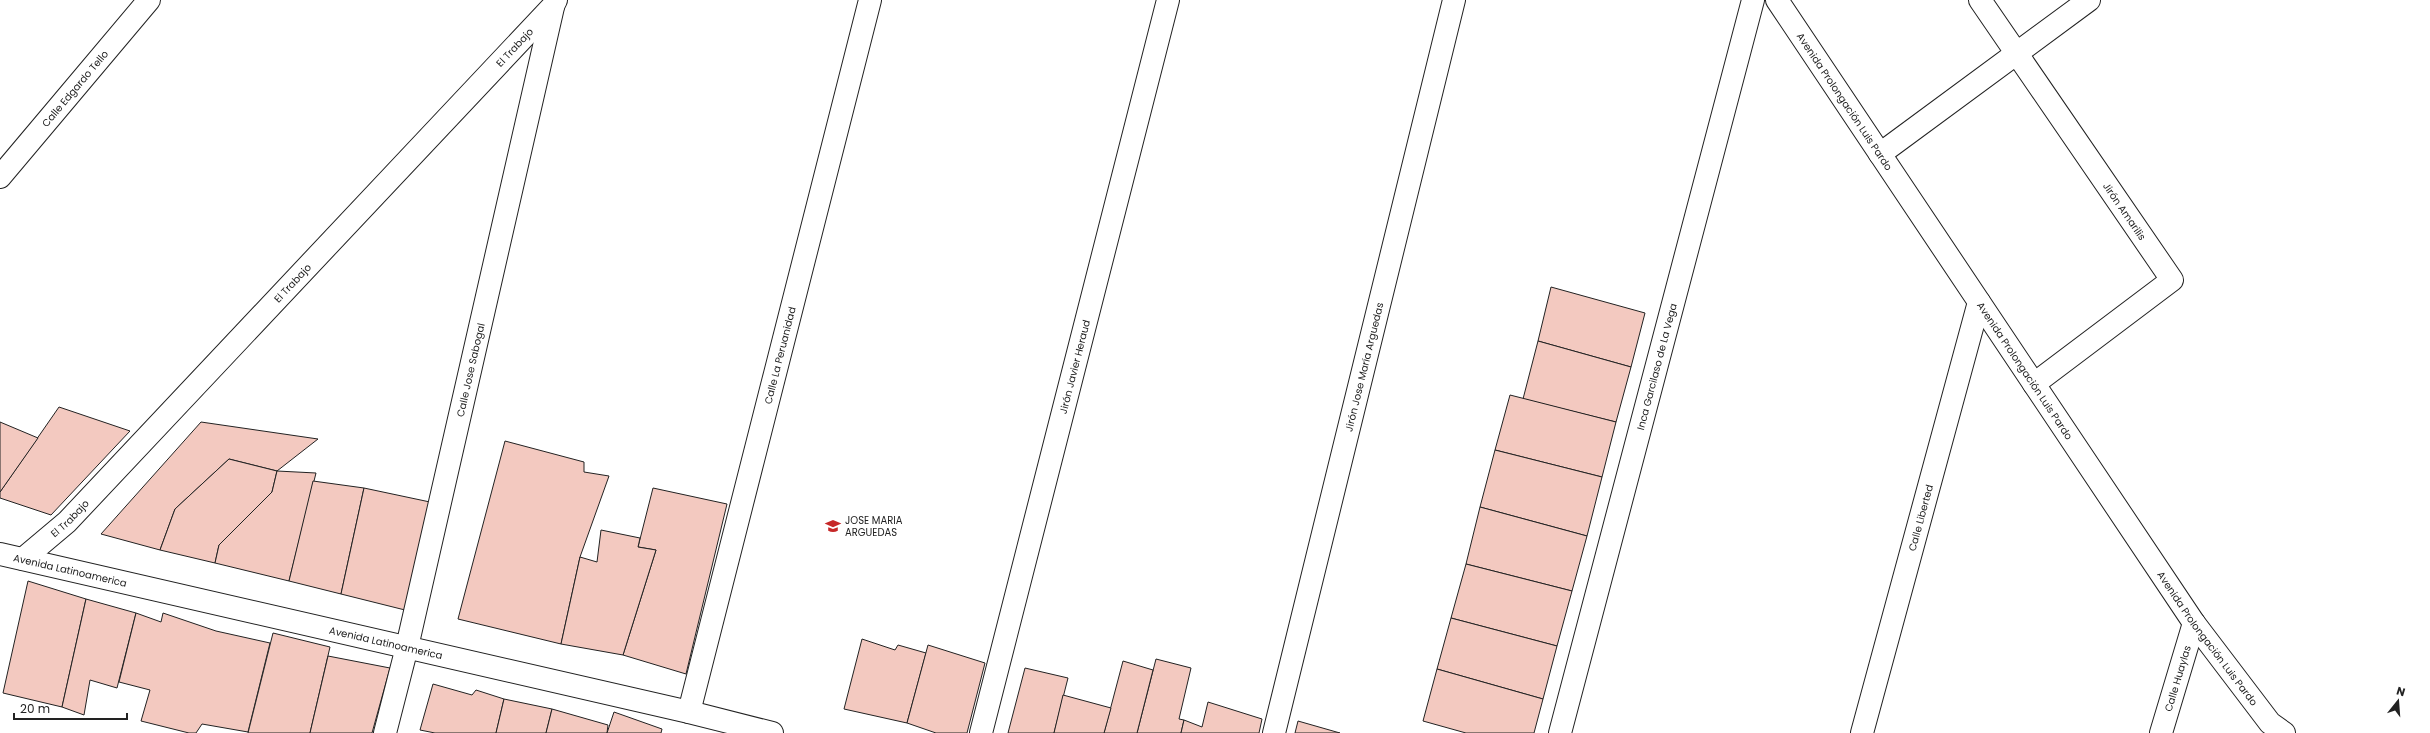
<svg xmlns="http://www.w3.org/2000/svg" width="2430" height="733" font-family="Poppins,sans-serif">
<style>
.building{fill:#f3c9c0;stroke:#222}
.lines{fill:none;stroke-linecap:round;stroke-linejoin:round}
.minor-casing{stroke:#222;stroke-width:24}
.minor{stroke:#fff;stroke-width:22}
.labels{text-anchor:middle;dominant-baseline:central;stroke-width:3;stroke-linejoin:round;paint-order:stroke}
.street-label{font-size:10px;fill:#222;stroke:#fff}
.poi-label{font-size:10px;fill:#222;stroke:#fff;text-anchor:start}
</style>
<rect width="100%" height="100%" fill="#fff"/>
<!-- building -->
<g class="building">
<path d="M1551,287l94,26 -14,54 -93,-26z"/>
<path d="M1538,341l93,26 -15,55 -93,-23z"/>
<path d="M1510,395l106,27 -14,55 -107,-27z"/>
<path d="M59,407l71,24 -79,84 -51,-17v-6z"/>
<path d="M0,422l38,16 -38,54z"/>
<path d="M201,422l117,17 -41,32 -48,-12 -54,50 -15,41 -59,-16z"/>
<path d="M505,441l79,21v10l25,4 -29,81 -19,87 -103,-25z"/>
<path d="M1495,450l107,27 -15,59 -107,-29z"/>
<path d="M229,459l48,12 -5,21 -53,53 -4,18 -55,-13 15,-41z"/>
<path d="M277,471l39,2 -27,108 -74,-18 4,-18 53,-53z"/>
<path d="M313,481l51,7 -23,106 -52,-13z"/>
<path d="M364,488l66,14 -25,108 -64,-16z"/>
<path d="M653,488l74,16 -41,170 -63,-19 33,-105 -18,-3z"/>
<path d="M1480,507l107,29 -15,55 -106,-27z"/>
<path d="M601,530l39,8 -2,9 18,3 -33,105 -62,-11 19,-87 17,5z"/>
<path d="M1466,564l106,27 -15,55 -106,-28z"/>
<path d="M28,581l58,18 -24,108 -59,-14z"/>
<path d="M86,599l50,14 -19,75 -27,-8 -6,35 -22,-8z"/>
<path d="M136,613l25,9 2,-9 53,18 54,12 -22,89 -46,-8 -6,9h-7l-48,-12 9,-31 -31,-8z"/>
<path d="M1451,618l106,28 -14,53 -106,-30z"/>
<path d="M273,633l57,14 -20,86h-62z"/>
<path d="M862,639l33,11 3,-5 28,8 -19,70 -63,-14z"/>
<path d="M928,645l57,18 -18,70h-31l-29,-10z"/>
<path d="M328,656l62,12 -18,65h-62z"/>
<path d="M1156,659l35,9 -12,51 5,1 -3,13h-44z"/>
<path d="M1123,661l30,9 -16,63h-33z"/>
<path d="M1025,668l43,10 -14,55h-46z"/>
<path d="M1437,669l106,30 -9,34h-68l-43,-12z"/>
<path d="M433,684l39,11 4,-5 28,9 -8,34h-61l-15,-3z"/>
<path d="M1063,695l48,13 -7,25h-50z"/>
<path d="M504,699l48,10 -6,24h-50z"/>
<path d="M1208,702l54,17 -3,14h-78l3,-13 18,7z"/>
<path d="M552,709l56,16 -1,8h-61z"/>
<path d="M614,712l48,17 -1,4h-54z"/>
<path d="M1298,721l42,12h-45z"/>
</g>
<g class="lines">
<!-- minor casing -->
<g class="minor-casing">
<g id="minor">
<path id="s1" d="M1777,0l417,623 76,100 14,10"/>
<path id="s2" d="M1980,0l192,280 -138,104"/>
<path d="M1880,154l209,-154"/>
<path id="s3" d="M0,177l149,-177"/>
<path id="s4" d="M0,554l689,158 83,21"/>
<path id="s5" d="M23,559l44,-37 486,-516 3,-6"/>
<path id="s6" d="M689,712l181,-712"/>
<path id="s7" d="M385,733l22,-86 146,-640"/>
<path id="s8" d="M981,733l187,-733"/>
<path id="s9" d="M1274,733l180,-733"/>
<path id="s10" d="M1560,733l193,-733"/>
<path id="s11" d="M1862,733l117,-431"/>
<path id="s12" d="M2161,733l33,-110"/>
</g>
</g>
<!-- minor -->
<use href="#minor" class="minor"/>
</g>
<!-- icons -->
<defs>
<g id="school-bare" transform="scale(1.2)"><path d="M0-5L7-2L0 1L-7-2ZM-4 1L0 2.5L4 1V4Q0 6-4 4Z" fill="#c62828" stroke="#fff" stroke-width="2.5" paint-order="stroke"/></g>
</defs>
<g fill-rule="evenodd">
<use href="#school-bare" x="833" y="526"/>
</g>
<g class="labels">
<!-- street labels -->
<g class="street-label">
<text stroke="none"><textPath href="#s5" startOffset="710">El Trabajo</textPath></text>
<text stroke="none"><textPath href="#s3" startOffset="116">Calle Edgardo Tello</textPath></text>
<text stroke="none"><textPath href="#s1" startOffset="122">Avenida Prolongación Luis Pardo</textPath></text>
<text stroke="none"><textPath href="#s2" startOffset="256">Jirón Amarilis</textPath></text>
<text stroke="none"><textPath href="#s5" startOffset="386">El Trabajo</textPath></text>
<text stroke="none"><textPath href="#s6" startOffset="368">Calle La Peruanidad</textPath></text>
<text stroke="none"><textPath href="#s8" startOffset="378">Jirón Javier Heraud</textPath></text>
<text stroke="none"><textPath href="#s9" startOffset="377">Jirón Jose María Arguedas</textPath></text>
<text stroke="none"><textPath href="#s10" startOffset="379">Inca Garcilaso de La Vega</textPath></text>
<text stroke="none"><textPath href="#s7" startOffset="373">Calle Jose Sabogal</textPath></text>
<text stroke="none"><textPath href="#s1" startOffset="446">Avenida Prolongación Luis Pardo</textPath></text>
<text stroke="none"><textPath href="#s5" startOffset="62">El Trabajo</textPath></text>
<text stroke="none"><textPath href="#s11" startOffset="223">Calle Liberted</textPath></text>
<text stroke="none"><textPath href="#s4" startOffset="72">Avenida Latinoamerica</textPath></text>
<text stroke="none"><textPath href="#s1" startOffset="770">Avenida Prolongación Luis Pardo</textPath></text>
<text stroke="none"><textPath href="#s4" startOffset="396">Avenida Latinoamerica</textPath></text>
<text stroke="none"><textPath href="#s12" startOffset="57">Calle Huaylas</textPath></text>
</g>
<!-- poi labels -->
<g class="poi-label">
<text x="845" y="520">JOSE MARIA<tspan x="845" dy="12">ARGUEDAS</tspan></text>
</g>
</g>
<!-- north arrow -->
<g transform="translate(2398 701) rotate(17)" stroke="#ffffff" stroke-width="3" paint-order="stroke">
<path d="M0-3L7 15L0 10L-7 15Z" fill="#222222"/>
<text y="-6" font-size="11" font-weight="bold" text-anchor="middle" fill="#222222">N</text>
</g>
<!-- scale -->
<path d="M14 713v6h113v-6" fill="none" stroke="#222222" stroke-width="2"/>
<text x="20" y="713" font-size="12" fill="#222222" stroke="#ffffff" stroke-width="3" paint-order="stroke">20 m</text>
</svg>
